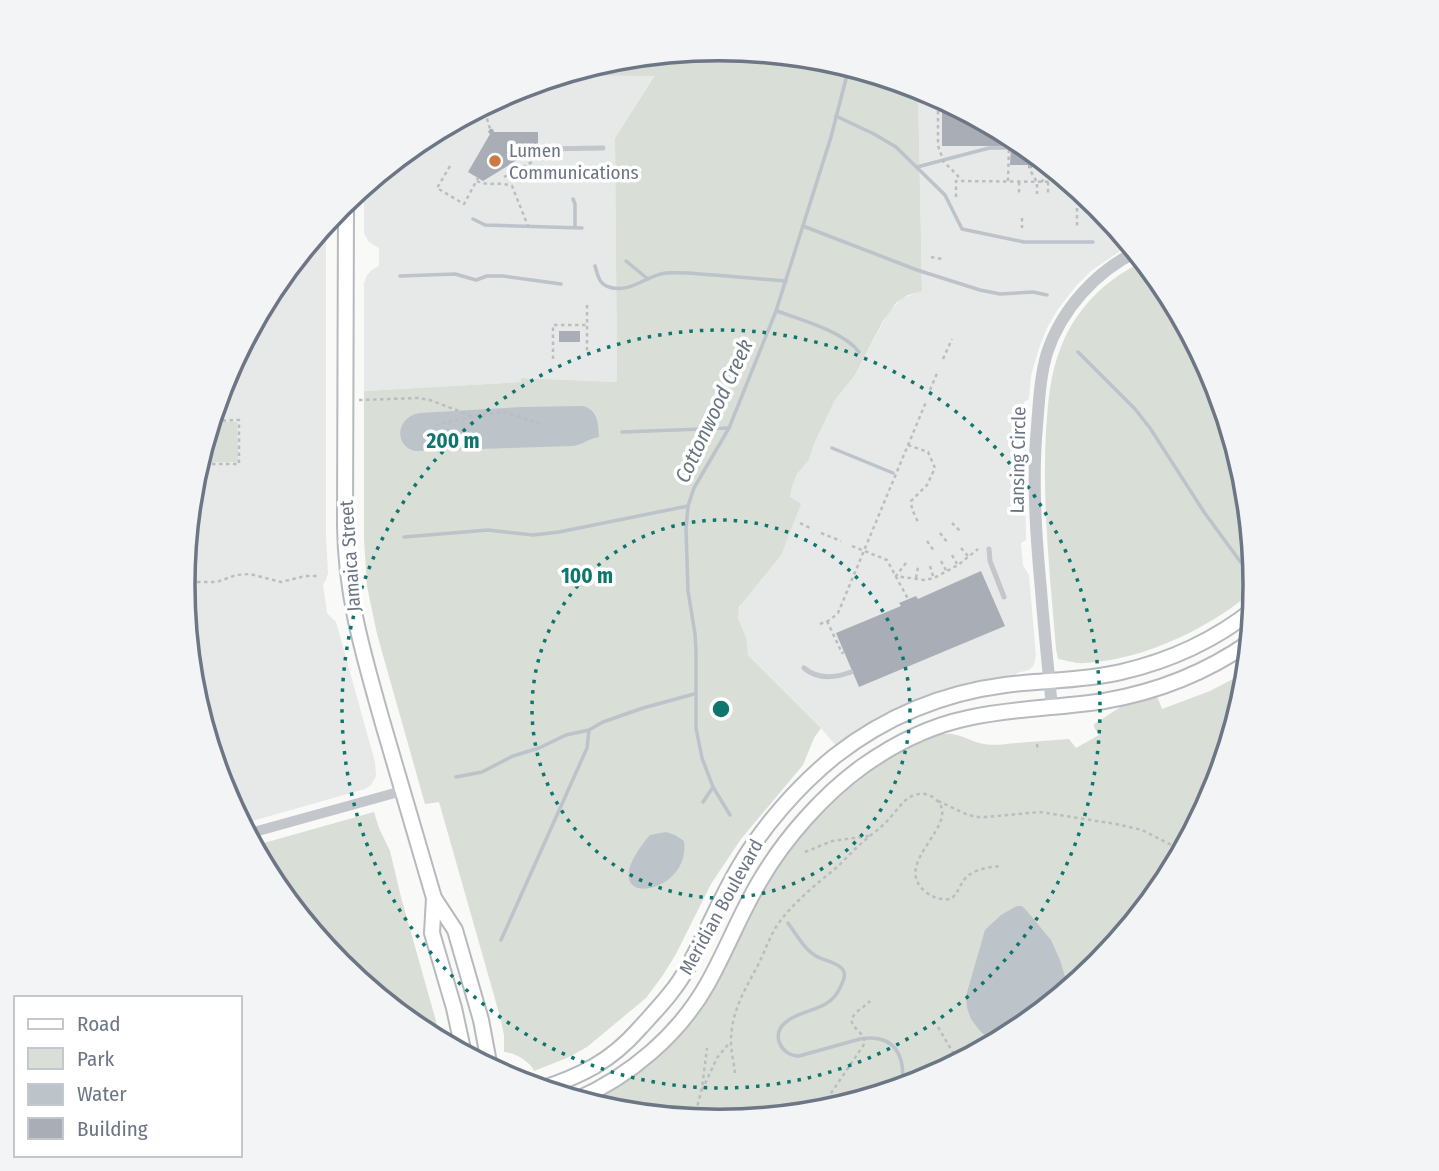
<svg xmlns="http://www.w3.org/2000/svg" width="1439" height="1171" font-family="'Fira Sans Condensed',sans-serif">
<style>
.built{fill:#e7e8e8}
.green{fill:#d9ded7}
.water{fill:#bcc3c9}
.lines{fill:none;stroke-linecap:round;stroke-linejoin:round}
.stream{stroke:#bcc3c9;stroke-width:3.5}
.building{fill:#a9aeb6}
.secondary-casing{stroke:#b6b9be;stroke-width:18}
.path{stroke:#bbbdc0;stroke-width:2.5;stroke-dasharray:3.5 3.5;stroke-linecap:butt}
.service{stroke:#c3c6ca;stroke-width:5}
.minor{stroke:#c3c6ca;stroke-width:10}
.tertiary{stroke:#c3c6ca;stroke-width:12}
.secondary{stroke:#fff;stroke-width:14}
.ring{fill:none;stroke:#0f766e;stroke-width:3.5;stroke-dasharray:3.5 7}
.poi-dot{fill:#ce7843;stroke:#fff;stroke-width:2.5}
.labels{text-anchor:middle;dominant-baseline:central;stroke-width:7;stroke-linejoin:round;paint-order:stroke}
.poi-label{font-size:19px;fill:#6c7685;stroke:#fff;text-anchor:start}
.street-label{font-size:19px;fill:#6c7685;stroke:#fff}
.water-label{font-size:21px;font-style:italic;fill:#68767f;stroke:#fff}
.rim{fill:none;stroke:#6c7685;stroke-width:3.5}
.centre{fill:#0f766e;stroke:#fff;stroke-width:3.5}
.ring-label{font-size:21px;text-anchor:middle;font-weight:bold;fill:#0f766e;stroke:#fff;stroke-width:7;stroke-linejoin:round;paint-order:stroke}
</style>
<rect width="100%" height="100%" fill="#f9f9f8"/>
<!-- built -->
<g class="built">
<path d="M615,59l39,16 -39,63 2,244 -95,-4 -1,4 -157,9v-107l3,-9 6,-6 6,-3v-18l-10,-6 -5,-9v-46l58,-48 93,-49z"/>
<path d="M918,88l7,2 93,50 81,66 30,37 -3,4 -35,24 -15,15 -18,23 -11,19 -8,20 -8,28 -2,23 -5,3 -2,25 4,6 -1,59 1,48 -5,3 2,22 6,10 7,81 -2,9 -5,5 -12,3 -3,4 -30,4 -36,9 -43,16 -29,14 -40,26 -15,-18 -73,-73 -10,-37v-6l4,-10 5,-5 43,-100 2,-10 5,-13 12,-14 5,-16 21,-44 20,-25 34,-64 14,-13 19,-8z"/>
<path d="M326,223v313l2,37 -2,7 -3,4 4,29 9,9 39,140 1,14 -5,9 -6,4 -123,35 -18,-34 -31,-100 -10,-105 10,-105 31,-100 50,-93z"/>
</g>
<!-- green -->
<g class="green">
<path d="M719,49l106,10 93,29 4,203 -14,4 -12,8 -13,18 -28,54 -20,25 -21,44 -5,16 -12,14 -5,13 -2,10 11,7 -20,51 -42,52 -1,11 8,20 2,17 73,73 -7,10 -11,27 -62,74 -30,45 -35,70 -13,21 -17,23 -59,49 -20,11 -33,13c-3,-9 -20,-19 -30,-19v-17l-3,-15 -62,-218 -14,2 -48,-170 -10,-48 -3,-47v-148l157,-9v-4l96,4 -2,-244 39,-62 -89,-1 50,-16z"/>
<path d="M1144,261l22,27 49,93 31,100 10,107c-43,39 -112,72 -171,75 -10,1 -18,-3 -27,-4l-2,-10c-6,-73 -14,-145 -10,-218 2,-29 4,-57 15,-84 15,-39 45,-68 83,-86z"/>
<path d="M211,422h26l1,40h-29v-32z"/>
<path d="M1248,671l-2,20 -31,100 -50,93 -66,81 -82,67 -93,49 -100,31 -105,10 -105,-10 -27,-9c40,-19 77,-46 104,-82 30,-40 47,-86 72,-130 35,-64 104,-135 175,-156 18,-5 30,6 46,9 11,2 21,0 32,-1 18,-1 35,-3 53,-4l7,9 23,-13 -5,-8v-3l28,-18 35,-10 5,13 48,-18z"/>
<path d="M374,812l5,16 11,23 11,46 35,124 3,20 -18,-10 -81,-66 -67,-82 -20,-37z"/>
</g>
<!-- water -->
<g class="water">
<path d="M583,406c15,4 15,17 16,31 -10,1 -16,8 -26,9l-158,5c-16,-3 -20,-23 -7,-33 3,-3 8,-4 12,-5l101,-6z"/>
<path d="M666,832l9,3 9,6c8,58 -100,71 -34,-6z"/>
<path d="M1017,906h5l4,4 25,30 9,20 9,30 -52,42 -22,12 -15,-13 -9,-12 -4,-11 -1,-12 19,-66 16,-15z"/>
</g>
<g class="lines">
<!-- stream -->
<g class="stream">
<path d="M836,116l38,18 22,13 49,48 17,34 62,13h69"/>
<path d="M917,167l72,-19h18"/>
<path d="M573,199l2,5v23"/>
<path d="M473,219l12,6 97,3"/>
<path d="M803,226l114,44 63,20 20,4 33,-2 14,3"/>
<path d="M626,261l22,18"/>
<path d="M595,266c3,10 4,18 14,21 22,7 37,-12 57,-14 17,-1 33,1 49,2 24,2 48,4 71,6"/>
<path d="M400,276l55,-2 21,6 11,-4h16l58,8"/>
<path d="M777,311c24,9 66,20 82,41"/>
<path d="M1078,352l57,57 15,19 54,84 38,52"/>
<path d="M622,432l107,-4"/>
<path d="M832,448l61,25"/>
<path d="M404,537l84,-7 45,5 26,-3 129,-26"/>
<path d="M456,777l26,-5 31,-16 26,-8 27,-13 23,-5 14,-8 40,-14 51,-14"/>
<path d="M703,802l10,-15"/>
<path d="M730,815l-17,-28 -11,-29 -6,-30v-77l-1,-17 -7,-43 -2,-62 2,-23 6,-18 35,-60 47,-117 55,-174 18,-70"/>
<path d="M788,923c8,11 16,26 28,33 8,5 25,7 28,16 2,6 -2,11 -4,16 -12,25 -36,19 -54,34 -16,12 -5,34 13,34l61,-17c36,-6 46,18 42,49"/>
<path d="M501,940l86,-192 2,-18"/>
</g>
</g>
<!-- building -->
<g class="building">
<path d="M942,99l76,41 31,25h-17v3h-4v-3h-18l1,-19h-69z"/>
<path d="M490,129h3l1,3h44v18l-3,-1 -52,32 -15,-9 22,-38 -2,-2z"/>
<rect x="559" y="331" width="21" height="11"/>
<path d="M981,571l24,55 -146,61 -23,-54 65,-27 -2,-3 17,-7 2,3z"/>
</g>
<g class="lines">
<!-- secondary casing -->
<g class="secondary-casing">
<g id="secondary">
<path d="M346,202l-1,324c1,73 19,130 38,198 17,58 34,116 51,174l21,32 26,90 9,48"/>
<path d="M434,898l-2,35 22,75 10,46"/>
<path d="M541,1089c40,-13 70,-28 98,-60 18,-20 36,-38 49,-62 18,-33 32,-68 51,-100 24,-41 59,-81 96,-111 50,-39 108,-63 170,-71 38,-5 78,-4 116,-13 48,-11 94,-32 133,-63"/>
<path d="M576,1100c54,-24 103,-65 132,-117 19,-34 33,-71 53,-104 24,-41 63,-85 102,-113 31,-22 67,-40 105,-48 45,-10 91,-10 136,-17 53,-9 103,-29 146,-59"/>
</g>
</g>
<!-- path -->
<g class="path">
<path d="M938,97v49l6,16 14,14v5"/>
<path d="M481,107l3,1 6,21"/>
<path d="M1030,165v5l7,12v12"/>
<path d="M450,166l-13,22 27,16 14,-26"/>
<path d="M504,177l30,-16 2,-4"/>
<path d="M477,181c11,6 22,0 35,5l16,40"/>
<path d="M1008,181l1,-35"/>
<path d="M1019,182v12"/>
<path d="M1041,182l13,-13"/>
<path d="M1048,182v12"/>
<path d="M956,197v-16l114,1"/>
<path d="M1077,208v21"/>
<path d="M1022,218v10"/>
<path d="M931,257l11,2"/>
<path d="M587,305v47"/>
<path d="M553,359v-34h34"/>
<path d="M943,359l9,-20"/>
<path d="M930,390l8,-19"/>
<path d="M359,400l59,-2 12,2 42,16"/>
<path d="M435,425l49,-11 21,-2 39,13"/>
<path d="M208,434l-1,30h32v-44l-27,1"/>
<path d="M908,445l20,7 7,16 -8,17 -16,16 1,8 6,13"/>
<path d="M194,479h1v116"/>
<path d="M195,479l12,-15"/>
<path d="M800,523l10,5"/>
<path d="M952,523l9,9"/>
<path d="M821,533l20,8"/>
<path d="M940,533l7,9"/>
<path d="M927,541l7,10"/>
<path d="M852,546l35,14 21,39"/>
<path d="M961,548l7,8"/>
<path d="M952,555l5,9"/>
<path d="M941,561l6,11"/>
<path d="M906,563l-10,13 28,4 10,-2 24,-13 20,-16"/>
<path d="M930,566l3,10"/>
<path d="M916,578l2,-11"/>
<path d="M183,582h34l19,-7 14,-1 31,8 24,-6h13"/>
<path d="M185,582v13"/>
<path d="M827,621l15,32 2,-1"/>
<path d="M820,624l10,-4 8,-7 88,-211"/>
<path d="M194,627l1,-15"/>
<path d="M196,627v10"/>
<path d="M1037,744l1,7"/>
<path d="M938,801l28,13 10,3h10l54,-5 76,12 26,6 41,21"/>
<path d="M805,852l27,-11 37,-5"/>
<path d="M938,1027l21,36"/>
<path d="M735,1073c-1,-10 -4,-21 -4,-32 0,-28 13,-50 26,-74 8,-15 12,-30 21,-43 16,-22 37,-39 58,-56 9,-8 17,-18 27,-26 6,-6 14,-11 20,-17 11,-9 21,-30 36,-31 5,-1 11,1 15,4 33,24 -46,65 -8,94 7,6 15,8 25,7 7,-6 8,-12 13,-19 8,-11 25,-13 38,-14"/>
<path d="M702,1090l15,-32 13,-16"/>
<path d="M823,1105l42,-62c-1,-14 -22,-17 -9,-30 4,-5 10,-7 14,-12"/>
<path d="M694,1119l8,-31 5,-40"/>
</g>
<!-- service -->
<g class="service">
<path d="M541,149l62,-1"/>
<path d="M989,549l1,12 14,36"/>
<path d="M804,668c14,12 31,10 47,4"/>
</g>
<!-- minor -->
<path class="minor" d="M247,834l155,-43"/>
<!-- tertiary -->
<path class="tertiary" d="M1052,707c-4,-39 -8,-78 -11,-117 -5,-54 -9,-109 -4,-164 2,-24 3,-50 10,-73 14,-43 49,-82 89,-101"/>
<!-- secondary -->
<use href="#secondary" class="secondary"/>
</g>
<!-- distance rings -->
<g class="ring">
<circle cx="721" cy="709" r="189"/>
<circle cx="721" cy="709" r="379"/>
</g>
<!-- markers -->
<circle class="poi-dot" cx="495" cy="161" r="7"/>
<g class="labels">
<!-- poi labels -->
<g class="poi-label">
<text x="509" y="150">Lumen<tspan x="509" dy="22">Communications</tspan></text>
</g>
<!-- street labels -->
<g class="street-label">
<text transform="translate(1018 460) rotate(-89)">Lansing Circle</text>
<text transform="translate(350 556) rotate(-94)">Jamaica Street</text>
<text transform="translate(721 907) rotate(-61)">Meridian Boulevard</text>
</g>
<!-- water labels -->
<g class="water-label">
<text transform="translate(714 411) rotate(-65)">Cottonwood Creek</text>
</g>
</g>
<!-- crop -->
<path d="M0 0H1439V1171H0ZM195 585a524 524 0 1 1 1048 0a524 524 0 1 1-1048 0Z" fill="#f3f4f5" fill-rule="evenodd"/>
<path class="rim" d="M195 585a524 524 0 1 1 1048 0a524 524 0 1 1-1048 0Z"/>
<circle cx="721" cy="709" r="10" class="centre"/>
<g class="ring-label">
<text x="453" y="448">200 m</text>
<text x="587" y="583">100 m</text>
</g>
<!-- legend -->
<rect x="14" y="996" width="228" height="161" fill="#ffffff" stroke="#c4c8ce" stroke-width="2"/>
<rect x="28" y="1019" width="35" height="10" fill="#ffffff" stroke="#c4c8ce" stroke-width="2"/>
<text x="77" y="1031" font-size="21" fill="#6c7685">Road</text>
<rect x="28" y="1048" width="35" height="21" fill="#d9ded7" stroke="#c4c8ce" stroke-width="2"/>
<text x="77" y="1066" font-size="21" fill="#6c7685">Park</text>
<rect x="28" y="1084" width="35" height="21" fill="#bcc3c9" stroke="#c4c8ce" stroke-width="2"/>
<text x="77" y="1101" font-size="21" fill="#6c7685">Water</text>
<rect x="28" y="1118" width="35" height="21" fill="#a9aeb6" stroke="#c4c8ce" stroke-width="2"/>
<text x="77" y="1136" font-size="21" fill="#6c7685">Building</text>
</svg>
